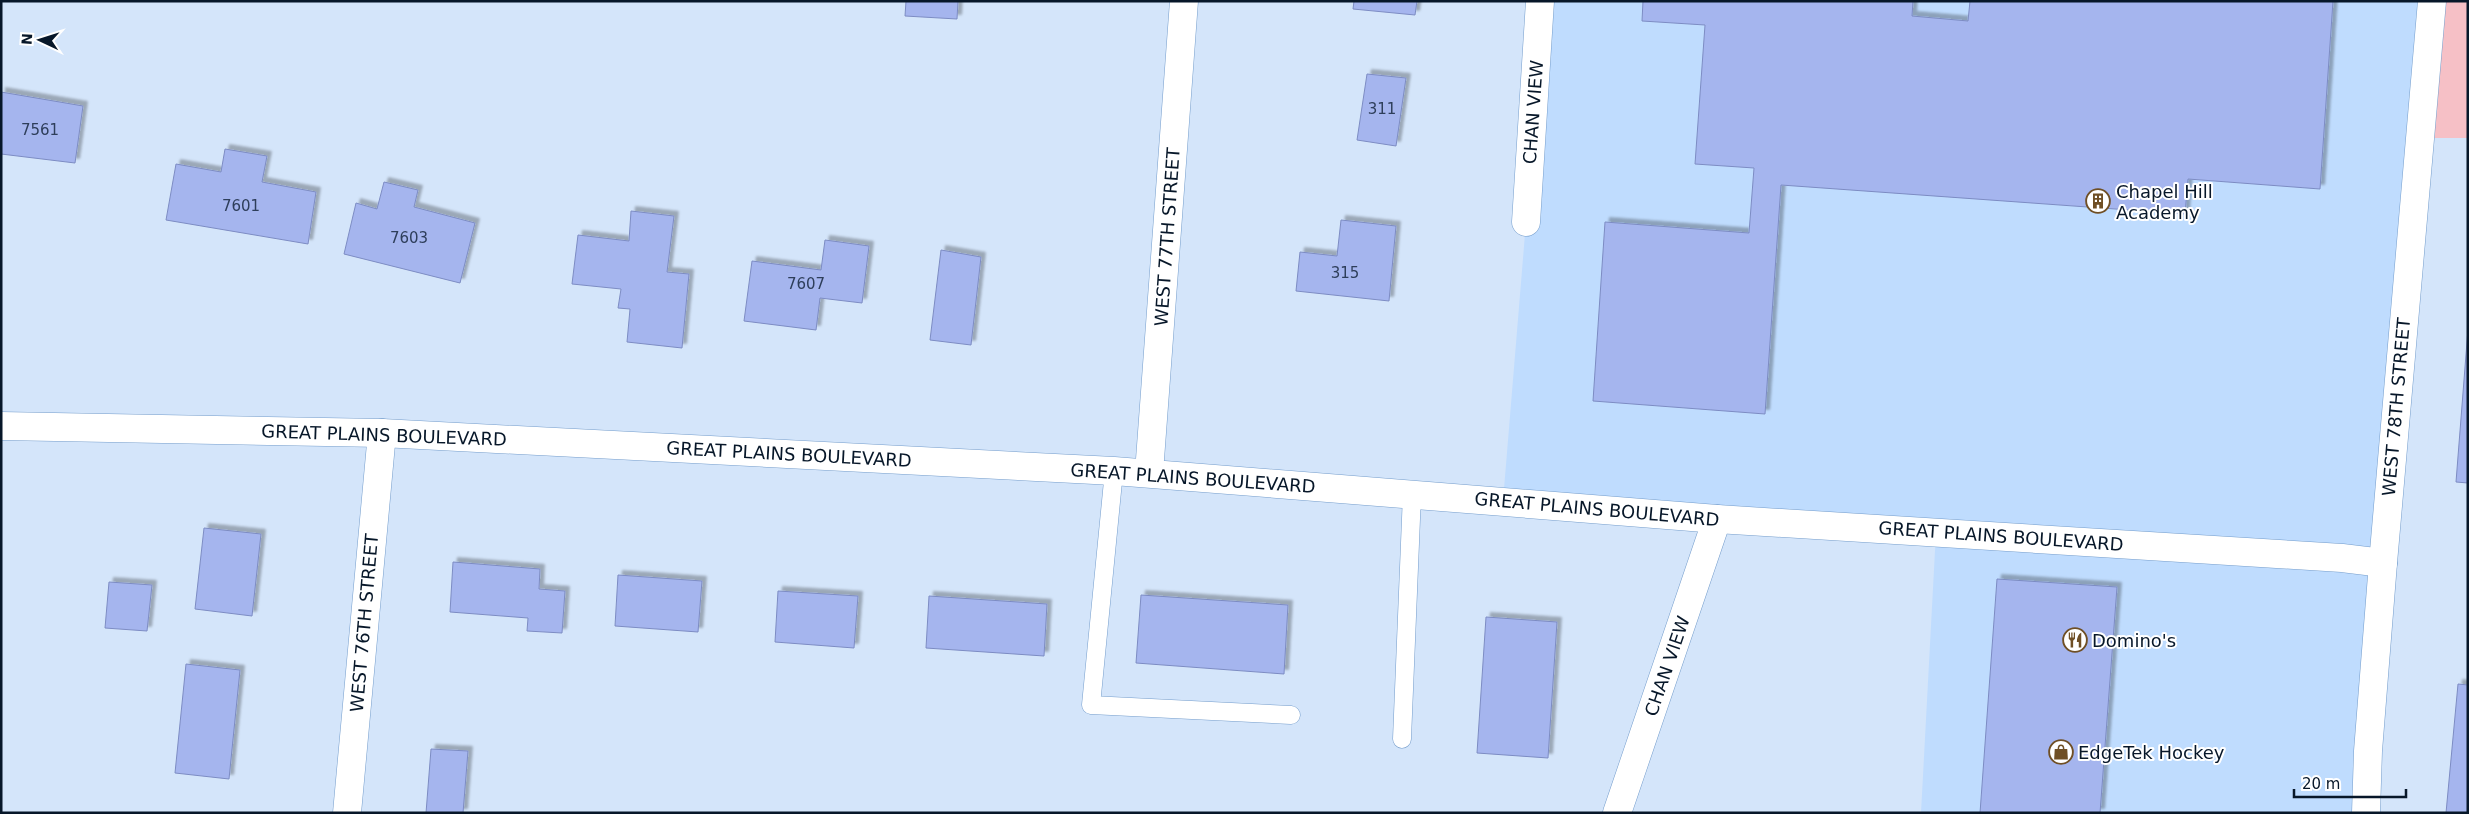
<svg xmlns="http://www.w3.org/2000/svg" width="2469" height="814" font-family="'DejaVu Sans',sans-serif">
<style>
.built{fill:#bfdcfe}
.green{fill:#f6c0c6}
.building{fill:#a5b5ee;stroke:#7d8cc3;filter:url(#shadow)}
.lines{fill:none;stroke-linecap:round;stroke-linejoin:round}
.lane-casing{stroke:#749dcc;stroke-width:19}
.street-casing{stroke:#749dcc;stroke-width:29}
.secondary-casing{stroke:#749dcc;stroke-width:29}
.lane{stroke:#fff;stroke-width:18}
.street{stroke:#fff;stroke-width:28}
.secondary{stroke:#fff;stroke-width:28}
.labels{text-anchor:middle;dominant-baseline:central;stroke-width:4;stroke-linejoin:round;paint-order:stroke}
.number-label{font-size:15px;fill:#2e3e5a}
.street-label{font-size:18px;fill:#071729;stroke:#fff}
.poi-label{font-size:18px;fill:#071729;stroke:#fff;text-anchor:start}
</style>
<defs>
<filter id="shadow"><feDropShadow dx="4.5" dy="-4.5" stdDeviation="1" flood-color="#0004"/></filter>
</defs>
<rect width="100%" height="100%" fill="#d4e5fa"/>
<!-- built -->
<path class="built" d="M1540,1h889l-52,812h-456l15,-281 -433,-31 23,-279z"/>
<!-- green -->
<path class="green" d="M2432,1h36v137h-48z"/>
<!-- building -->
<g class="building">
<path d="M906,1h52l-1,18 -52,-3z"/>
<path d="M1354,1h63l-2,14 -62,-6z"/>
<path d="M1643,1h270l-1,15 56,5 2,-20h363l-13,188 -132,-10 -3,35 -404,-29 -16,229 -172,-13 12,-179 144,11 5,-65 -59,-4 10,-139 -63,-4z"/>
<path d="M1367,74l39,4 -10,68 -39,-6z"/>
<path d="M1,92l82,14 -8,57 -74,-9z"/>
<path d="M225,149l42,7 -5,26 54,10 -8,52 -142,-24 10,-56 45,8z"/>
<path d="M384,182l34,8 -4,17 61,16 -15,60 -116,-29 12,-51 21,6z"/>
<path d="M631,211l43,5 -7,56 22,2 -7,74 -55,-6 3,-33 -12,-1 3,-19 -49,-5 6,-49 51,6z"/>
<path d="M1341,220l55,6 -7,75 -93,-10 4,-39 37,4z"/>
<path d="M825,240l44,6 -7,57 -42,-5 -4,32 -72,-9 8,-60 69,9z"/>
<path d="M941,250l40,7 -10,88 -41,-5z"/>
<path d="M2468,329v154l-12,-1z"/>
<path d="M204,528l57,6 -9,82 -57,-7z"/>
<path d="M453,562l87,7 -1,20 26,2 -3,42 -35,-2 1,-13 -78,-6z"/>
<path d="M618,575l84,6 -4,51 -83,-6z"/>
<path d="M1997,579l120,8 -17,226h-120z"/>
<path d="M109,582l43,3 -5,46 -42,-3z"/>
<path d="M778,591l80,5 -4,52 -79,-6z"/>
<path d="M1141,595l147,10 -4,69 -148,-11z"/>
<path d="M929,596l118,8 -3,52 -118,-8z"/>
<path d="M1486,617l71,5 -9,136 -71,-5z"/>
<path d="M186,664l54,6 -11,109 -54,-6z"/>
<path d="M2458,684l10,1v128h-22z"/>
<path d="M431,749l37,2 -5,62h-37z"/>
</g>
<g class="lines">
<!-- lane casing -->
<g class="lane-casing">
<g id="lane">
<path d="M1114,471l-23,234 200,10"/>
<path d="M1402,739l10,-245"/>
</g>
</g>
<!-- street casing -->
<g class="street-casing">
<g id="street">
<path d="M1526,222l14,-221"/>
<path d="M1,426l381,7 732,38 603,48 625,39 41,5"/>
<path d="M1149,473l35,-472"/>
<path d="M347,813l35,-380"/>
<path d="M1617,813l100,-294"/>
</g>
</g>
<!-- secondary casing -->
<g class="secondary-casing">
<path id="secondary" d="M2366,813l2,-62 15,-188 49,-562"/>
</g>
<!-- lane -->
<use href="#lane" class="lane"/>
<!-- street -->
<use href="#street" class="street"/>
<!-- secondary -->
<use href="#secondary" class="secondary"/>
</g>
<!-- icons -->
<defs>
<g id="building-ring" transform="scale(1.25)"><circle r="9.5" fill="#fff" stroke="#6f4f25" stroke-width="1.5"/><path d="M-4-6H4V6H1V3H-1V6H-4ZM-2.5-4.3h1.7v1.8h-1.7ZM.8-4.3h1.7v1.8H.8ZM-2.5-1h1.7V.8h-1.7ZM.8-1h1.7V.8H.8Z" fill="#6f4f25"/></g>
<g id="restaurant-ring" transform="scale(1.25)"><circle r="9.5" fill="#fff" stroke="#6f4f25" stroke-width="1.5"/><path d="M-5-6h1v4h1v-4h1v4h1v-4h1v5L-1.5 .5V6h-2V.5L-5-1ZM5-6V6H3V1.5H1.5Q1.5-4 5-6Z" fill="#6f4f25"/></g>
<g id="shop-ring" transform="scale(1.25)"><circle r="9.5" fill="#fff" stroke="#6f4f25" stroke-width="1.5"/><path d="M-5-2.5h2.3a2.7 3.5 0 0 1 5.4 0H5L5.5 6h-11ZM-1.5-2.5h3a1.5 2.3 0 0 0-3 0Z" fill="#6f4f25"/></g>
</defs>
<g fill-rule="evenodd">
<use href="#building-ring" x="2098" y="201"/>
<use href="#restaurant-ring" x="2075" y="640"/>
<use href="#shop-ring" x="2061" y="752"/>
</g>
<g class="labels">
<!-- number labels -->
<g class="number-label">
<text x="1382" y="109">311</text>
<text x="40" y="130">7561</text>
<text x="241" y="206">7601</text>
<text x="409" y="238">7603</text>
<text x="1345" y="273">315</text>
<text x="806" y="284">7607</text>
</g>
<!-- street labels -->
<g class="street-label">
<text transform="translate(1533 112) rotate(-86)">CHAN VIEW</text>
<text transform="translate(1167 237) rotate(-86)">WEST 77TH STREET</text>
<text transform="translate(2396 407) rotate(-85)">WEST 78TH STREET</text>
<text transform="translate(384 435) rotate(2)">GREAT PLAINS BOULEVARD</text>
<text transform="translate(789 454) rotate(3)">GREAT PLAINS BOULEVARD</text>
<text transform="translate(1193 478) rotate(4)">GREAT PLAINS BOULEVARD</text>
<text transform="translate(1597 509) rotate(5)">GREAT PLAINS BOULEVARD</text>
<text transform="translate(2001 536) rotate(4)">GREAT PLAINS BOULEVARD</text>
<text transform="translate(364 623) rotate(-85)">WEST 76TH STREET</text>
<text transform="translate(1667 666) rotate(-71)">CHAN VIEW</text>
</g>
<!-- poi labels -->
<g class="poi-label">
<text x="2116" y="191">Chapel Hill<tspan x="2116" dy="21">Academy</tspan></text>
<text x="2092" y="640">Domino's</text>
<text x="2078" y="752">EdgeTek Hockey</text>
</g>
</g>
<!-- border -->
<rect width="2469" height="814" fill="none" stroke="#071729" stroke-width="5"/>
<!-- north arrow -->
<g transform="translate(40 40) rotate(274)" stroke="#ffffff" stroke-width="4" paint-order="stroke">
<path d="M0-4L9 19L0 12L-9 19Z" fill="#071729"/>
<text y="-8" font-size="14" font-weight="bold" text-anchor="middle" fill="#071729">N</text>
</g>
<!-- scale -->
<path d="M2294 789v8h112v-8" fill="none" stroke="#071729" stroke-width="2.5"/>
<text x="2302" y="789" font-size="15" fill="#071729" stroke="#ffffff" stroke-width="4" paint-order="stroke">20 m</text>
</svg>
